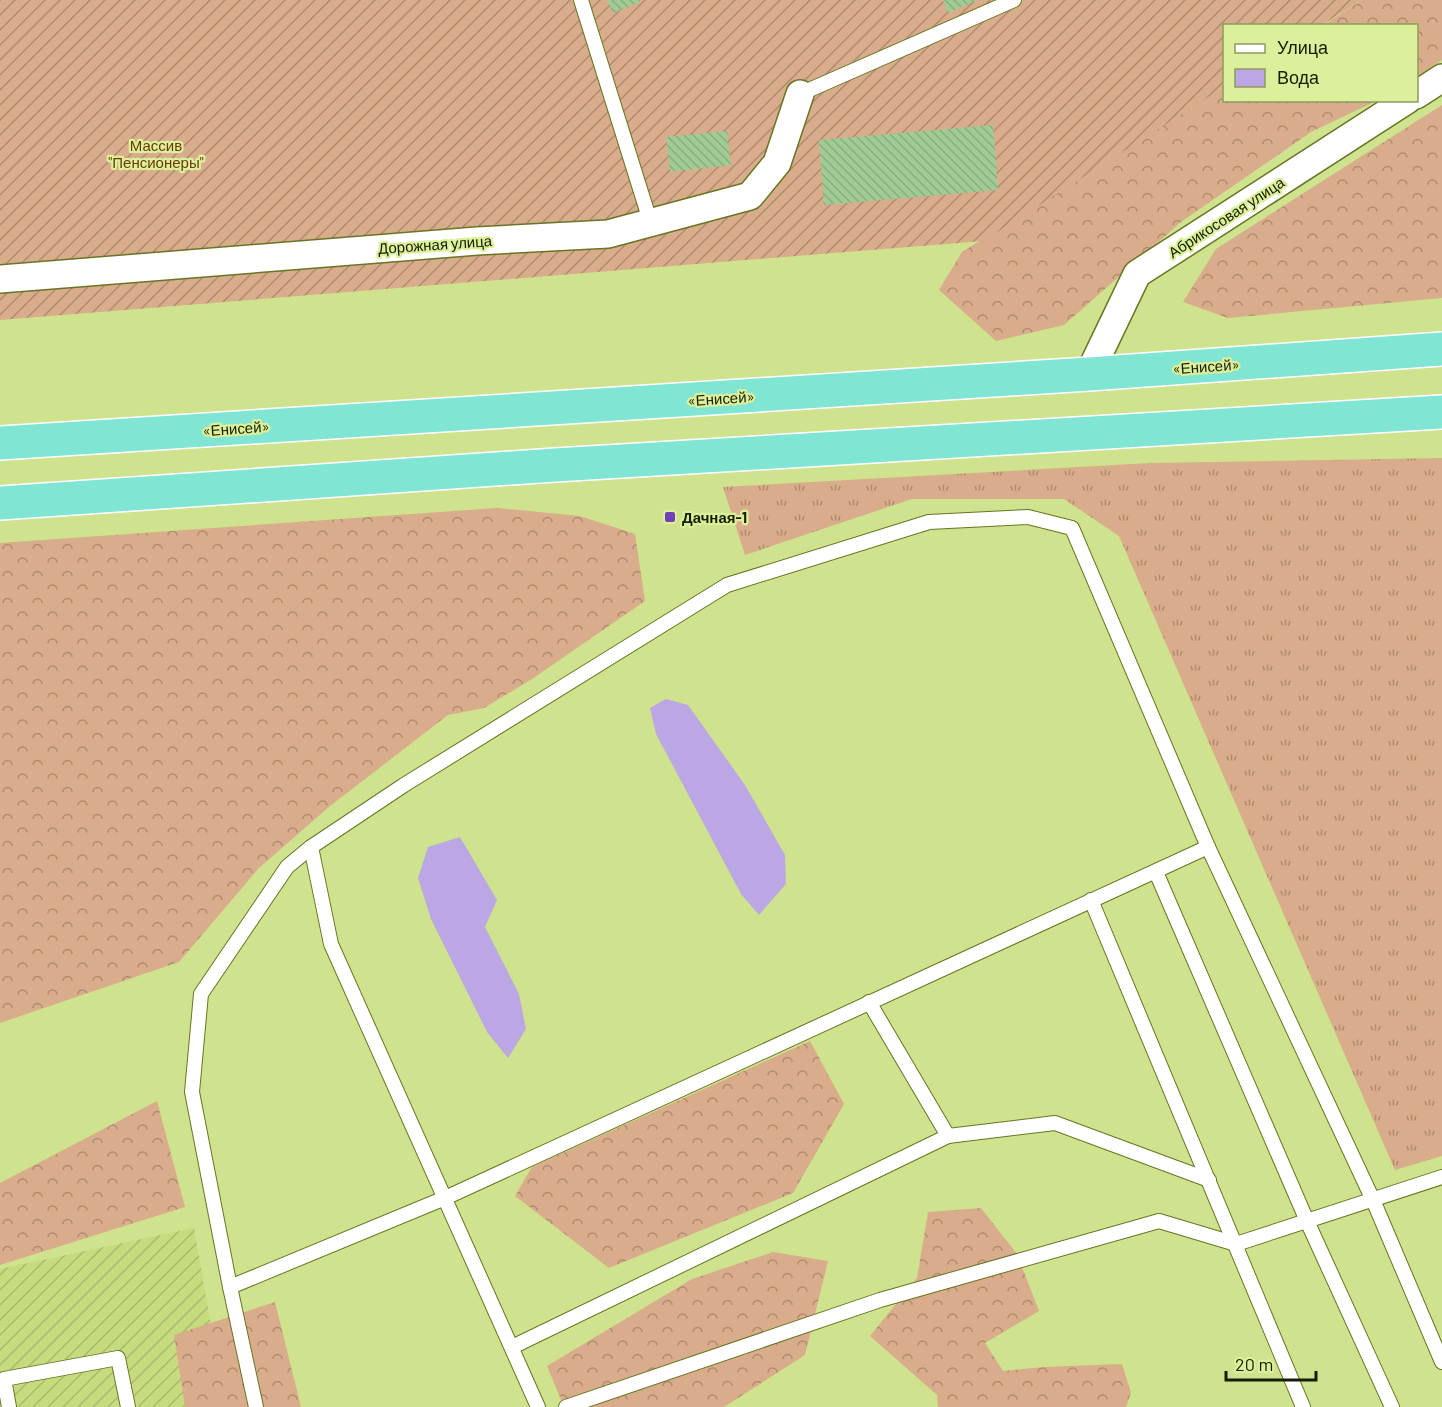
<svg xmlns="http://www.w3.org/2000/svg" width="1442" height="1407" font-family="Barlow,sans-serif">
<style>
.industrial{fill:url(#industrial-furrows)}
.grass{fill:url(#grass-tufts)}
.forest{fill:url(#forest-crowns)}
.garden{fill:url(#garden-furrows)}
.water{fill:#baa7e3}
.building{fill:url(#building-back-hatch)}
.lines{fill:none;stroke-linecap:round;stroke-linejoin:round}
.service-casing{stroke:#677622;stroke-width:16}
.minor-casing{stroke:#677622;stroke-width:30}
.trunk-casing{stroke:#fff;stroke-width:36}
.service{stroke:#fff;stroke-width:14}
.minor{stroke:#fff;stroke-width:27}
.trunk{stroke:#80e6d3;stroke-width:33}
.poi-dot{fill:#713fb6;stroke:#dcef9b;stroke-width:2}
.labels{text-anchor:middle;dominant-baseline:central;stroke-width:4.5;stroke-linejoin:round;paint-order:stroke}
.park-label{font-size:15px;fill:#6c3903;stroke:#dcef9b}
.street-label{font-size:15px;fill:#171d00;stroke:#dcef9b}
.poi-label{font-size:15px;font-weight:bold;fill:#171d00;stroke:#dcef9b;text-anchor:start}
</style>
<defs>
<pattern id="industrial-furrows" width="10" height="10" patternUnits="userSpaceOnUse" patternTransform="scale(1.5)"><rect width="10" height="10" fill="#c6da7e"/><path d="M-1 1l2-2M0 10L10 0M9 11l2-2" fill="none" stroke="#a9bb6b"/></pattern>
<pattern id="grass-tufts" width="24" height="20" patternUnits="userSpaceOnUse" patternTransform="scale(1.5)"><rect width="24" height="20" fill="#d9ac8b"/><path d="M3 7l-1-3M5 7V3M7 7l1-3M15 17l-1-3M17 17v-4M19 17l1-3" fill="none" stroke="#af8b6f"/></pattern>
<pattern id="forest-crowns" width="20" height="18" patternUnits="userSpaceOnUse" patternTransform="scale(1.5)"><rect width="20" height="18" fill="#d9ac8b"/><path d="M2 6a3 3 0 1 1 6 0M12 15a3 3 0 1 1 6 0" fill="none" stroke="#af8b6f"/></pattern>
<pattern id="garden-furrows" width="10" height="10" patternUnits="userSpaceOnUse" patternTransform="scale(1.5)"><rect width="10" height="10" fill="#d9ac8b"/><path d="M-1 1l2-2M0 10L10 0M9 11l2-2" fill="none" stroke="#af8b6f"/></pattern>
<pattern id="building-back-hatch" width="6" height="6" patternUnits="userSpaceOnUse" patternTransform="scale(1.5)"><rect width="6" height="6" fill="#a1cb95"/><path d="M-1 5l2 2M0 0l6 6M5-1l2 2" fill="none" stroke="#8aae7f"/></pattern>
</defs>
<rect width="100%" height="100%" fill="#cfe28e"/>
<!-- industrial -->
<path class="industrial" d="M194,1228l31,179h-225v-138z"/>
<!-- grass -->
<path class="grass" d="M1442,458v698l-47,14 -276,-634 -55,-37h-152l-167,56 -22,-68 428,-24z"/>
<!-- forest -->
<g class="forest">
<path d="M1362,0h80v60l-25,16 -1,-50h-94z"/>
<path d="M1224,87v13l152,1 -65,31 -130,90 -117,103 -68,16 -57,-51 23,-38z"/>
<path d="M1442,105v193l-214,20 -45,-16 33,-53z"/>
<path d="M497,508l83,8 55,18 10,67 -113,78 -48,29 -36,7 -118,91 -71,62 -80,94 -179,61v-480z"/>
<path d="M810,1041l34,63 -51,89 -184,75 -94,-72 17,-29z"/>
<path d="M157,1101l28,106 -185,58v-82z"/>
<path d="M981,1208l36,46 22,57 -54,32 18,28 40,-4 79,-3 9,29 -5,14h-188l-1,-12 -67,-59 47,-58 11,-66z"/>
<path d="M773,1252l55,9 -23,94 -81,52h-160l-17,-41 145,-87z"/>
<path d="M275,1302l26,105h-116l-11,-72z"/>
</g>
<!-- garden -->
<path class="garden" d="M0,0h1362l-40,25 -98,1v61l-241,154 -983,79z"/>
<!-- water -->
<g class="water">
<path d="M666,699l22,6 57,80 40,70 1,29 -27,31 -18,-21 -85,-160 -6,-26z"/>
<path d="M460,837l37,63 -12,27 34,67 7,35 -18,29 -21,-26 -56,-113 -13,-41 10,-31z"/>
</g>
<!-- building -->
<g class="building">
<path d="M607,0h33v2l-27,11z"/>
<path d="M943,0h35l-30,13z"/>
<path d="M993,125l5,65 -174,15 -5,-65z"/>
<path d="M727,131l4,34 -61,7 -4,-35z"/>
</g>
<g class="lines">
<!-- service casing -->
<g class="service-casing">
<g id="service">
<path d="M581,0l70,224"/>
<path d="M800,94l214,-94"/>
<path d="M311,847l20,97 207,463"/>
<path d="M1156,872l151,349 85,186"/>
<path d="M1091,900l212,507"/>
<path d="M869,1002l79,134"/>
<path d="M230,1287l215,-89 763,-351"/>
<path d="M512,1347l436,-211 107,-13 154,57"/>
<path d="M9,1407l-5,-28 114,-21 10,49"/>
<path d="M256,1407l-26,-120 -38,-195 9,-98 86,-127 24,-20 93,-62 323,-200 202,-63 99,-5 44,11 136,319 165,353 69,162"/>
<path d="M566,1407l314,-107 279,-79 77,23 206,-67"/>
</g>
</g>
<!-- minor casing -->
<g class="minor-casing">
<g id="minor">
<path d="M1416,95l26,-17"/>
<path d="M0,279l477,-38 131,-7 142,-38 27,-33 23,-69"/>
<path d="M1089,374l48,-100 270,-174"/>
</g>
</g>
<!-- trunk casing -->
<g class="trunk-casing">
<g id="trunk">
<path d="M0,443l1089,-69 353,-25"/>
<path d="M0,503l555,-38 887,-53"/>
</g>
</g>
<!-- service -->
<use href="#service" class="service"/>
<!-- minor -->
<use href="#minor" class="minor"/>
<!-- trunk -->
<use href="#trunk" class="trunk"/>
</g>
<!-- markers -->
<rect class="poi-dot" x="664" y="511" width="12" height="12" rx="3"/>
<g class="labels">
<!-- park labels -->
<g class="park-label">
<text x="156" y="145">Массив<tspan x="156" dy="17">"Пенсионеры"</tspan></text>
</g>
<!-- street labels -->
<g class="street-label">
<text transform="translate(1226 217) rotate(-33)">Абрикосовая улица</text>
<text transform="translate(435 244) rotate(-4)">Дорожная улица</text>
<text transform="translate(1206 366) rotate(-4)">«Енисей»</text>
<text transform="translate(721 398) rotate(-4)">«Енисей»</text>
<text transform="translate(236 428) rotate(-4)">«Енисей»</text>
</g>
<!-- poi labels -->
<g class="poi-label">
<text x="682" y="517">Дачная-1</text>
</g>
</g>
<!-- legend -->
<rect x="1223" y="24" width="195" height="78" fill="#dcef9b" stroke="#8d9b5d" stroke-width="1.5"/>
<rect x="1235" y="44" width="30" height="9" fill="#ffffff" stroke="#8d9b5d" stroke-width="1.5"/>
<text x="1277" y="54" font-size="18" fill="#171d00">Улица</text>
<rect x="1235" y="69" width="30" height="18" fill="#baa7e3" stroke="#8d9b5d" stroke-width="1.5"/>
<text x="1277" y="84" font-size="18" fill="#171d00">Вода</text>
<!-- scale -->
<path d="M1226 1371v9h90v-9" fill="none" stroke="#171d00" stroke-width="3"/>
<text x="1235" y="1371" font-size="18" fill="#171d00" stroke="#dcef9b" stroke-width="4.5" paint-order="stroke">20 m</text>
</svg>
